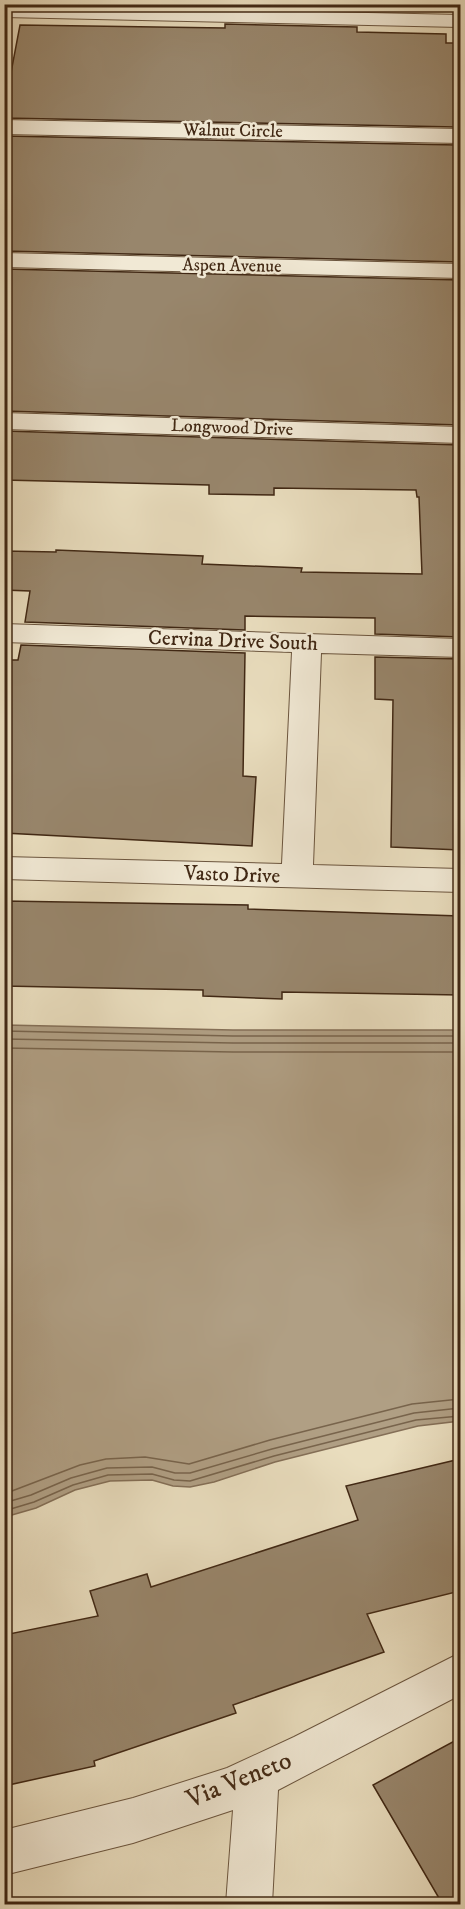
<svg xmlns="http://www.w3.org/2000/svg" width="465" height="1909" font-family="'IM FELL DW Pica',serif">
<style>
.water{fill:#b09f84;stroke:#846f57;stroke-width:1.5}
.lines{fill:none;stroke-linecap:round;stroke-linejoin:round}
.shore{stroke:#78644c;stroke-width:1.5}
.building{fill:#98866c;stroke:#412814;stroke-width:1.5}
.street-casing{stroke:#6b553e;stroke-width:2}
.street{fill:#f1e9d5;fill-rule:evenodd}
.labels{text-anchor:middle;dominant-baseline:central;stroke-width:5;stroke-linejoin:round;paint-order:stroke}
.far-street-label{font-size:18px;fill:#412814;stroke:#f1e9d5}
.street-label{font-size:21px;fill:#412814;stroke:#f1e9d5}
.near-street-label{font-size:26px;fill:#412814;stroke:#f1e9d5}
</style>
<rect width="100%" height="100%" fill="#e9ddbe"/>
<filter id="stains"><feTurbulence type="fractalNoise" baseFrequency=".00333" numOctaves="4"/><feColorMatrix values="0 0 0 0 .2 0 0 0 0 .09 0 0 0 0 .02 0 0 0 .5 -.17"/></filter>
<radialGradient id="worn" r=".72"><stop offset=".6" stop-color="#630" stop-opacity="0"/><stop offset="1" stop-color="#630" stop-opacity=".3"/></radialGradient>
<!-- water -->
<path class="water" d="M5,1025l228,5h227v391l-42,5 -143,36 -61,20 -24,5 -17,-1 -21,-6 -42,1 -35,9 -39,18 -31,9z"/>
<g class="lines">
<!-- shore -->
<g class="shore">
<path d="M4,1031l229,5h227"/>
<path d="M4,1039l229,4h227"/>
<path d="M4,1048l229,4h227"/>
<path d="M4,1494l76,-29 26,-6 39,-2 44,7 81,-24 142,-36 48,-5"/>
<path d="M4,1503l27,-8 40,-17 36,-10 45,-1 23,6h15l82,-24 142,-36 46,-5"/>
<path d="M4,1511l30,-9 39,-17 35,-10 44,-1 22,6 16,1 84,-25 142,-36 44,-4"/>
</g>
</g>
<!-- building -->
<g class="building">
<path d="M225,4h134l-1,7 -133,-3z"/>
<path d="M225,24l132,3v5l89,2v9h10l4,79h-2l-1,5 -453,-9v-41l6,1 10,-53 205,3z"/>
<path d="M4,136l453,9 -1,64h4v53l-456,-11z"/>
<path d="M4,269l456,11v145l-456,-14z"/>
<path d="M4,431l456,14v192l-85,-3v-16l-130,-2v14l-220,-8 5,-31 -26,-1v-39l52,1v-2l147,6 -1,8 100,4 -1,4 121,2 -3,-77h-2l-1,-7 -142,-2v7l-65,-1v-9l-205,-5z"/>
<path d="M21,645l224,8 -2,123 13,1 -4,69 -248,-13v-173h14z"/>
<path d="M375,657l85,2v191l-69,-3 2,-147 -18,-1z"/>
<path d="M4,901l244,4v4l212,7v79l-178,-3v7l-79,-3v-6l-199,-4z"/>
<path d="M460,1459v132l-93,23 17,38 -151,53 3,8 -142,48 1,5 -91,20v-151l94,-19 -8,-25 57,-17 4,13 207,-67 -12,-34z"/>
<path d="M460,1738v167h-17l-70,-120z"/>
</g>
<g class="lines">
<!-- street casing -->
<g class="street-casing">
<g id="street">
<path d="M4,5l456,10v12l-456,-10z"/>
<path d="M4,120l456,9v14l-456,-9z"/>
<path d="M4,253l456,11v14l-456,-11z"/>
<path d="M4,413l456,14v16l-456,-14z"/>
<path d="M4,624l456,15v18l-139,-4 -8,212 147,4v23l-456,-13v-22l278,7 10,-212 -288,-10z"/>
<path d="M460,1653v42l-182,95 -6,114h-46l7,-94 -100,33 -129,32v-45l129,-32 94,-30 67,-31z"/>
</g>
</g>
<!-- street -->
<use href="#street" class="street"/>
</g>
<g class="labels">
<!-- far-street labels -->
<g class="far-street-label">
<text transform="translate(233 131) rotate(1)">Walnut Circle</text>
<text transform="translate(232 266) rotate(1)">Aspen Avenue</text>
<text transform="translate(232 428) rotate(2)">Longwood Drive</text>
</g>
<!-- street labels -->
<g class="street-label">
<text transform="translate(233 641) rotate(2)">Cervina Drive South</text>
<text transform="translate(232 875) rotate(2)">Vasto Drive</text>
</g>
<!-- near-street labels -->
<g class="near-street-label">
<text transform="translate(239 1780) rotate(-22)">Via Veneto</text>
</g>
</g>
<!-- margin -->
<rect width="465" height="1909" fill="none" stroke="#e9ddbe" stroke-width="24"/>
<rect x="6" y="6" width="453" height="1897" fill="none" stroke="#412814" stroke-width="3"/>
<rect x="12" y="12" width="441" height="1885" fill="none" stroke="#412814" stroke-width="1.5"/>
<rect width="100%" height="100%" filter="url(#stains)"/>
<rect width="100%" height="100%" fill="url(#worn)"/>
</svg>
